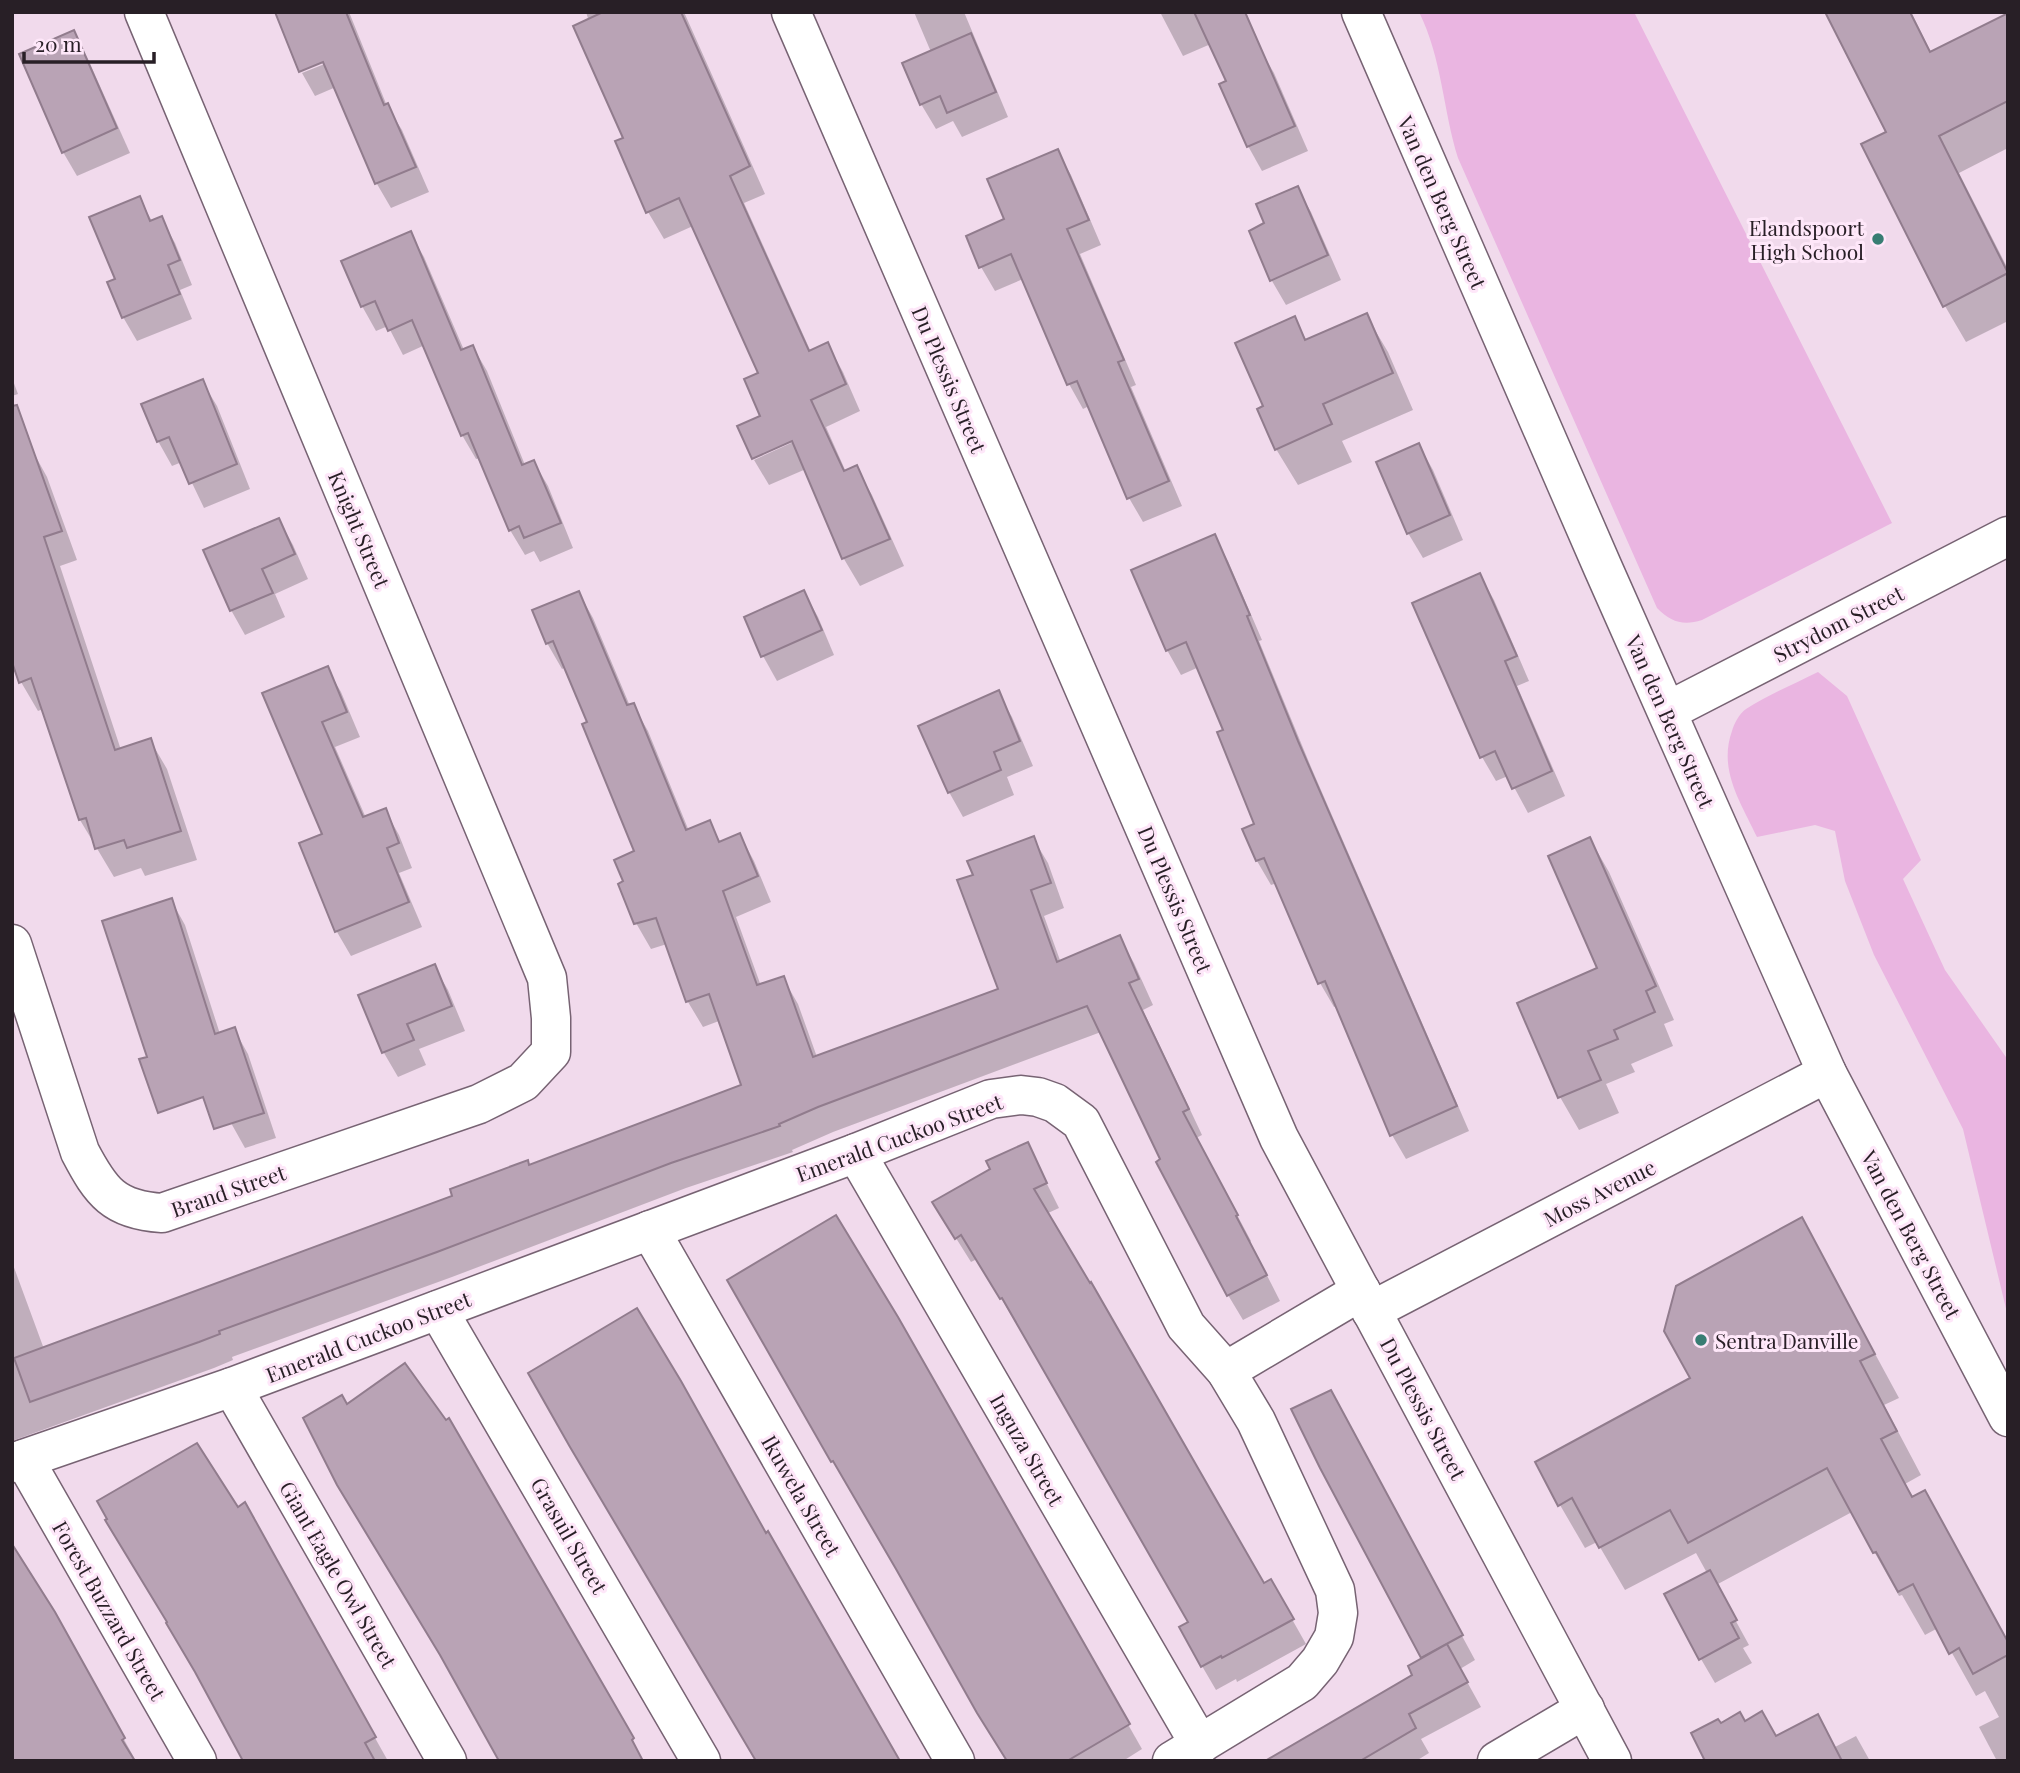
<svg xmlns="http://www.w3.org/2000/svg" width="2020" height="1773" font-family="'Playfair Display',serif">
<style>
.green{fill:#eab5e1}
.shadow{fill:#0003}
.building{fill:#b9a3b5;stroke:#917c8d;stroke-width:2}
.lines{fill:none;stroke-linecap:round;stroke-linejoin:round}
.minor-casing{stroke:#776373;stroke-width:41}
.minor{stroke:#fff;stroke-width:38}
.poi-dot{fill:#387d73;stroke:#fee7f9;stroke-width:2.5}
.labels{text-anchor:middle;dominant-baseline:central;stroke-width:6;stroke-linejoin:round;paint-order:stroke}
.street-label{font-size:21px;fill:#281f26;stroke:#fee7f9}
.poi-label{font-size:21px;fill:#281f26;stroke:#fee7f9;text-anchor:end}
</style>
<rect width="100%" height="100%" fill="#f1daec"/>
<!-- green -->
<g class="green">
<path d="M1419,12h215l258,511 -190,97c-19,6 -31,2 -45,-12l-199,-450c-15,-48 -16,-100 -39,-146z"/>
<path d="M1818,672l29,24 74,164 -18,19 42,91 63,90v257l-45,-188 -89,-174 -29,-74 -10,-50 -20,-6 -58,12c-16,-34 -39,-67 -25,-106 2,-7 7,-17 14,-22 22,-14 48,-25 72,-37z"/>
</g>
<!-- shadow -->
<g class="shadow">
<path d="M277,12h72l38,94 15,24 27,62 -38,16 -14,-24 -41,-97 -21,9 -13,-23 30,-12 -1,-4 -30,13v2z"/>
<path d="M586,12h98l81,182 -21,9 67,149 17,-7 15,27 17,39 -34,16 20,45 10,-4 16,27 32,71 -44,20 -16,-27 -38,-90 -37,16 -15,-25 46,-21 -37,-22 -3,-43 -67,-148 -29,13 -16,-27 -30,-70 7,-3z"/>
<path d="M914,12h50l44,105 -46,20 -9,-16 -17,8 -15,-25 10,-52z"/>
<path d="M1160,12h57l10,25 -44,19z"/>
<path d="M1827,12h84l21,42 76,-39v133l-49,25 49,96v52l-42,21 -21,-36 -57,-173z"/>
<path d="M73,32l14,25 43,96 -53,23 -14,-24z"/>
<path d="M1260,49l14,24 34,78 -46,20 -14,-25 -19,-64z"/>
<path d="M1057,151l14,24 30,70 -21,9 56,131 -5,2 51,119 -39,16 -14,-24 -40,-92 -6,3 -14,-25 -46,-105 -28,12 -14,-24 25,-47z"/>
<path d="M1297,188l14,24 30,68 -55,25 -14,-24 -21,-49 16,-8z"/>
<path d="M139,198l13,23 9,-3 14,25 17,42 -12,5 12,29 -55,22 -14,-24 -6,-37z"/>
<path d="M410,233l14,24 40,93 9,-3 14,24 38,94 9,-3 14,24 25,62 -33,14 -6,-11 -9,4 -15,-25 -30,-72 -4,1 -14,-24 -37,-90 -22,10 -15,-29 -12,5 -14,-25z"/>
<path d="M1366,315l22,37 25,58 -71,31 10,21 -54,23 -22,-36 -10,-42 28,-88 13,22z"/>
<path d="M12,378l6,16 -6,2z"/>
<path d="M202,381l15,25 33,83 -46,19 -22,-46 -10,4 -14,-25z"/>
<path d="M1419,445l14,25 30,70 -40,18 -15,-25 -30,-70z"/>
<path d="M31,448l16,29 30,83 -17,6 61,184 29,-10 17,29 30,91 -52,16 -4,-8 -27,9 -34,-57 -37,-111 -5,2 -17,-29z"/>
<path d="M279,520l14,25 15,34 -33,15 10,23 -40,18 -14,-25z"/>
<path d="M1214,536l14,25 34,79 -3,1 52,126 158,364 -63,28 -14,-24 -55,-129 -3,1 -14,-24 -43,-100 -6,2 -14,-24 -13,-31 13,-5 -32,-94 -26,-64 -18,8 -14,-25z"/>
<path d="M1480,575l14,25 35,81 -12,5 48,110 -37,17 -20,-37 -12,5 -14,-24z"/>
<path d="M804,592l14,25 16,38 -57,26 -14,-25z"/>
<path d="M579,593l14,25 37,88 3,-1 15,26 41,100 20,-9 12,21 19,-8 14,26 17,41 -35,15 25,69 22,-8 15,26 19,53 183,-67 -25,-114 58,-38 15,25 16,45 -20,8 17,47 58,-26 15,26 19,42 -10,5 59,125 -6,3 55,103 -1,1 30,59 -37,19 -15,-25 -127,-263 -268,100 -41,18 1,2 -107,36 -234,89 -220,80 1,3 -19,8 -202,73v-179l32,87 699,-263 -24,-65 -16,6 -15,-25 -21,-58 -16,5 -15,-26 -10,-41 11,-30 -48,-129 -23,-56 -4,2 -15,-26z"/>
<path d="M327,668l14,24 19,45 -25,10 31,71 19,-8 14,25 13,33 -13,5 23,54 -71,29 -14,-24 -36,-88 23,-9 -60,-141z"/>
<path d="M998,693l14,24 21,49 -26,11 7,18 -51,22 -14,-25z"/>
<path d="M1590,839l19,33 65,148 -10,4 9,22 -42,18 4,8 -29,12 13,29 -40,17 -19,-33 -41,-93 80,-35z"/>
<path d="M171,900l14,25 35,109 14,-5 14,25 28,84 -31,10 -14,-25z"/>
<path d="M434,966l14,24 17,41 -46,18 7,16 -28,12 -14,-24 -23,-57z"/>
<path d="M1027,1144l32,64 -13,6 218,371 7,-3 35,62 -69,38 -1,-3 -20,11 -14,-24 -11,-44 -174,-300 -1,1 -39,-64 -6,3 -22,-35 43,-57z"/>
<path d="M1802,1219l97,179 -15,7 37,70 -16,9 103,159v118h-11l-18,-34 20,-10 -14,-26 -9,5 -38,-68 -13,7 -23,-40 -3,1 -47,-84 -136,73 33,60 -6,3 9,15 -37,20 -14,-24 6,-86 -11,-20 -71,37 -28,-48 -12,6 -25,-43 133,-126z"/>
<path d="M911,1344l231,405 -19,12h-115z"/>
<path d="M1344,1417l131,243 -15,9 21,38 -60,32 8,14 -13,8h-146l145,-85 9,-17 -103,-191z"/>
<path d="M244,1505l144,256h-143l-8,-252z"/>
<path d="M68,1639l68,122h-124z"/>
<path d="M1744,1723l32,15 59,9 21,-11 14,25h-163l13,-36z"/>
</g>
<!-- building -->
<g class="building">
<path d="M275,12h71l38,93 4,-2 28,64 -41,17 -52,-122 -24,10z"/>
<path d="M603,12h78l69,154 -20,10 79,175 19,-9 18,42 -35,16 33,71 13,-6 33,74 -48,20 -50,-118 -40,18 -15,-33 23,-10 -16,-37 14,-6 -79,-175 -33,15 -31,-72 8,-3 -50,-112z"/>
<path d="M1194,12h51l50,114 -48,21 -28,-63 7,-3z"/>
<path d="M1825,12h85l20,40 78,-39v88l-69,35 69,137 -65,34 -82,-163 25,-12z"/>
<path d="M74,30l43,98 -55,25 -43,-99z"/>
<path d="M971,33l25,59 -49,21 -7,-17 -20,9 -18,-42z"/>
<path d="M1058,149l31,71 -22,9 57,131 -6,2 51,119 -42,18 -50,-118 -10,4 -56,-131 -32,14 -13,-32 38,-17 -17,-40z"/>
<path d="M1298,186l30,69 -58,26 -21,-50 15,-8 -8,-19z"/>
<path d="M140,196l10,25 12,-5 18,44 -12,5 12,29 -58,24 -15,-36 8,-3 -26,-62z"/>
<path d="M411,231l50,119 12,-5 49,120 12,-5 27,63 -37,15 -5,-12 -10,5 -41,-98 -7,3 -49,-116 -24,11 -13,-30 -14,6 -20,-46z"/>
<path d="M1367,313l26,60 -70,31 9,20 -57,26 -18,-41 6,-3 -28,-63 60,-27 10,24z"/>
<path d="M203,379l34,85 -48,20 -20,-47 -12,5 -16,-38z"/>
<path d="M17,405l45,126 -18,6 71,213 36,-12 30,93 -54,17 -3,-8 -29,9 -9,-31 -7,2 -48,-142 -12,5 -7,-21v-256z"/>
<path d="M1419,443l31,72 -43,19 -31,-72z"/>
<path d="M279,518l16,36 -33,15 11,24 -43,18 -27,-61z"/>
<path d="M1215,534l35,81 -3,1 51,125 159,365 -67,30 -65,-155 -7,3 -54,-126 -8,3 -14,-32 12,-5 -37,-92 6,-2 -37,-88 -20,9 -35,-81z"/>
<path d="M1480,573l37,83 -12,5 47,110 -40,18 -17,-38 -15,7 -68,-155z"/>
<path d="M804,590l18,40 -61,27 -17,-40z"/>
<path d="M579,591l48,114 7,-2 52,127 24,-10 9,22 21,-9 18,43 -35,15 34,94 27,-9 29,81 185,-68 -41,-109 16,-5 -6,-14 67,-25 17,47 -20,7 26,72 63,-27 19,44 -10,4 60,126 -6,3 55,103 -2,1 31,59 -40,21 -71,-134 4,-3 -73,-153 -269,101 -39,17 1,2 -109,37 -234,89 -218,79 1,3 -21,8 -169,60 -16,-44 438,-162 -2,-7 78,-29 1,5 212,-80 -32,-91 -23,8 -30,-84 -22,6 -16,-40 5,-3 -9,-21 20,-9 -52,-127 5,-2 -34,-81 -7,3 -14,-34z"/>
<path d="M328,666l19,46 -25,10 41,95 23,-9 13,35 -12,5 22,54 -74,30 -36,-89 23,-9 -60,-141z"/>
<path d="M999,690l21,51 -26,11 7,18 -53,23 -30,-67z"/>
<path d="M1590,837l66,149 -10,5 9,21 -41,18 4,9 -30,12 13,29 -43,18 -41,-95 80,-35 -49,-112z"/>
<path d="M172,898l43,136 20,-7 29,86 -50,16 -11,-32 -45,16 -19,-54 8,-2 -45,-136z"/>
<path d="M435,964l17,42 -45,18 7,16 -32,13 -24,-58z"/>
<path d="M1028,1142l19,41 -13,6 56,94 1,-1 173,301 7,-4 23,40 -72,39 -1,-2 -20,11 -22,-40 9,-5 -186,-324 -2,1 -39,-64 -6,4 -23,-37 58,-33 -4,-8z"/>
<path d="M836,1215l62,102 232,407 -63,37h-60l-30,-48 -81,-144 -63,-108 -2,1 -104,-182z"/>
<path d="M1802,1217l73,137 -15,7 37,70 -16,8 31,58 13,-7 83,152v13l-35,19 -14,-26 -10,6 -36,-70 -15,8 -22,-40 -3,1 -46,-85 -139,75 -18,-33 -71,38 -27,-50 -14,8 -23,-44 155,-84 -26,-47 12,-45z"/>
<path d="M637,1308l44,73 85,152 2,-2 132,230h-144l-186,-314 -42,-74z"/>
<path d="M405,1363l41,57 3,-2 159,275 26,45 -2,2 11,21h-144l-59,-106 -103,-170 -34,-67 39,-23 5,9z"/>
<path d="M1331,1390l132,245 -42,23 -101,-190 -29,-59z"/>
<path d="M197,1443l41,64 7,-5 31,56 100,179 -11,6 10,18h-132l-48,-89 -29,-49 1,-1 -62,-102 2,-1 -10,-18z"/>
<path d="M12,1544l43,68 70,126 -3,2 13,21h-123z"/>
<path d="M1710,1570l27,50 -6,3 8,15 -40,22 -35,-66z"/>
<path d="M1447,1644l21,38 -59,32 7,14 -56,33h-95l147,-86 -4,-9z"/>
<path d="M1762,1711l14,25 42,-22 24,47h-137l-14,-28 27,-14 3,4 19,-11 5,9z"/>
</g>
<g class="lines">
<!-- minor casing -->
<g class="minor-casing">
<g id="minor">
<path d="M791,12l488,1126 333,623"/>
<path d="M1361,12l242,556 224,505 181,344"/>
<path d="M1668,711l340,-175"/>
<path d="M12,944l68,208c21,40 34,58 82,61l317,-109 44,-22 28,-30v-34l-4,-40 -403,-966"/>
<path d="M856,1153l344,592"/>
<path d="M650,1230l305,531"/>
<path d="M438,1310l263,451"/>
<path d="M1371,1311l456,-238"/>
<path d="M1226,1371l135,-80"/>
<path d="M232,1387l215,374"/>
<path d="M24,1459l173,302"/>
<path d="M12,1463l220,-76 624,-234 135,-54 30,-4 17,2 17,6 26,19 105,204 40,45 30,50 79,169 3,23 -4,24 -14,24 -18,21 -130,79"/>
<path d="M1497,1761l88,-52"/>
</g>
</g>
<!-- minor -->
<use href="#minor" class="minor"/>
</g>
<!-- markers -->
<g class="poi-dot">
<circle cx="1878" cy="239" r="7"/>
<circle cx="1701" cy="1340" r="7"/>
</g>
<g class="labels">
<!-- street labels -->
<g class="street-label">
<text transform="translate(1443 202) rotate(66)">Van den Berg Street</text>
<text transform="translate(950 379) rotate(67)">Du Plessis Street</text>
<text transform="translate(360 529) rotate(67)">Knight Street</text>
<text transform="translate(1838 623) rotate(-27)">Strydom Street</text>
<text transform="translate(1671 721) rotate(66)">Van den Berg Street</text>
<text transform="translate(1176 899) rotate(67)">Du Plessis Street</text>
<text transform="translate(899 1137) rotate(-20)">Emerald Cuckoo Street</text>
<text transform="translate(228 1190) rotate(-19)">Brand Street</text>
<text transform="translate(1599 1192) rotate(-27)">Moss Avenue</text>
<text transform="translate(1912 1234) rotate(62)">Van den Berg Street</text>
<text transform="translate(368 1336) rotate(-21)">Emerald Cuckoo Street</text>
<text transform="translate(1424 1408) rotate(62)">Du Plessis Street</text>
<text transform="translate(1028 1449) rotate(60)">Inguza Street</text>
<text transform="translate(802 1495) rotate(60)">Ikuwela Street</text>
<text transform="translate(570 1535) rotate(60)">Grasuil Street</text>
<text transform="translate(339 1574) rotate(60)">Giant Eagle Owl Street</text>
<text transform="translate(110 1610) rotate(60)">Forest Buzzard Street</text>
</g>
<!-- poi labels -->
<g class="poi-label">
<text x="1864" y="227">Elandspoort<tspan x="1864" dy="24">High School</tspan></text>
<text x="1715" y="1340" text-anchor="start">Sentra Danville</text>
</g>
</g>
<!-- border -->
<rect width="2020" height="1773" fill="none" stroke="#281f26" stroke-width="28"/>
<!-- scale -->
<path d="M24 52v10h130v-10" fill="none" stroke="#281f26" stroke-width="3.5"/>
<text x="35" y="52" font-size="21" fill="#281f26" stroke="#fee7f9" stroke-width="5" paint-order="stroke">20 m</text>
</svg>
